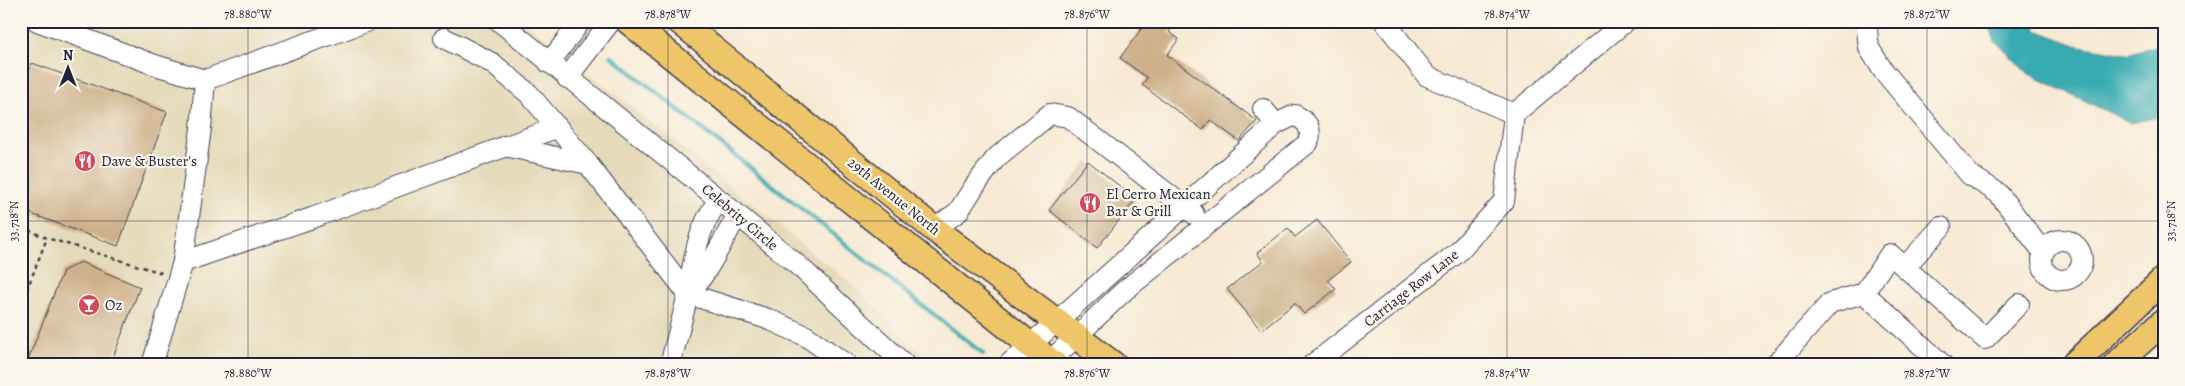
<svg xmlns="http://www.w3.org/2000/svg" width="2185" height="386" font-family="Alegreya,serif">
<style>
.built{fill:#e5daba}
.water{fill:#39abb2;stroke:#2e6676}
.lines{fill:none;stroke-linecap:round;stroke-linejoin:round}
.stream{stroke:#39abb2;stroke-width:4.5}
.building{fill:#ceb18a}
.minor-casing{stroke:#424052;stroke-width:22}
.major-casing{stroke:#424052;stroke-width:28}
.path{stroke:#424052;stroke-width:2.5;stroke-dasharray:4 4;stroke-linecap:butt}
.minor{stroke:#fff;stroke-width:20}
.major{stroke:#eec569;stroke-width:25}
.ticks{fill:none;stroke:#22223b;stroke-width:1;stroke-opacity:0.45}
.labels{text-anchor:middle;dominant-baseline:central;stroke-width:4.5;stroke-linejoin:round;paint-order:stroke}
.poi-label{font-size:15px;fill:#22223b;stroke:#fbf7ec;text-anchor:start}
.street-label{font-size:15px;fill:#22223b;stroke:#fbf7ec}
.neatline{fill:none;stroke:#22223b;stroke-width:2}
.ticks-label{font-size:12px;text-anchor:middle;fill:#22223b}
</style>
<rect width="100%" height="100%" fill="#fbf7ec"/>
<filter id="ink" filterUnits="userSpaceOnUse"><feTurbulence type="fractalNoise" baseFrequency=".02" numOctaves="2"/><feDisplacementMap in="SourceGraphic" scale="10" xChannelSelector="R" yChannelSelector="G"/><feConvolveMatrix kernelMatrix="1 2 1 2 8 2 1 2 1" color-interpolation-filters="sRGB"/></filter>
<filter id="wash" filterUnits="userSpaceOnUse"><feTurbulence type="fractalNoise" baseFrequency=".0096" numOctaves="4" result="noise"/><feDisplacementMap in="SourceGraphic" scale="20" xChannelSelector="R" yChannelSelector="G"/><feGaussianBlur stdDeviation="1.12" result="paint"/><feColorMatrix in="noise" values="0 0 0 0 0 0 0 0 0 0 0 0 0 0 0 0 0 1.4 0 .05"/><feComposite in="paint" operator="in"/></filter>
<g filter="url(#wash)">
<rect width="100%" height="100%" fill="#f7e9d3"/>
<!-- built -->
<path class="built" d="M21,21h504l326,263 82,81h-912z"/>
<!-- water -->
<path class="water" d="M1988,21h46l2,9 43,16 47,8 38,-10v72l-33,7 -104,-50 -32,-32z"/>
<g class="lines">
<!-- stream -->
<path class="stream" d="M611,56l372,298"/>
</g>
<g id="blocks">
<!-- building -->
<g class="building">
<path d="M1147,21h29l-7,11 10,7 -12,16 90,66 -18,20 -29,-21 -7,10 -61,-45 5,-7 -27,-20z"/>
<path d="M32,63l135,49 -49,134 -97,-36v-117z"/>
<path d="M1088,161l48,38 -39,49 -48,-38z"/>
<path d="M1317,220l34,42 -23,18 8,9 -32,25 -9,-11 -34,27 -34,-41 36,-28 -6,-8 31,-25 7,9z"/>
<path d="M81,262l59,25 -30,78h-84l37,-94z"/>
</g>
</g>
</g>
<g filter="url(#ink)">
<use href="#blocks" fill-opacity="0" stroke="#424052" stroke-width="1"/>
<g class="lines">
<!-- minor casing -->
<g class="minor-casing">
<g id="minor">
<path d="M37,21l118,44 50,15 -4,48 -18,134 -31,103"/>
<path d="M499,21l239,194 63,53 104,97"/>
<path d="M1384,21l43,55 87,38"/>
<path d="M1866,21l3,27 13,21 88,106 28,18 45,59"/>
<path d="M444,38l48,25 37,31 59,70 100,130 80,25 38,17 41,29"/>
<path d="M549,63l32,-42"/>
<path d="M567,78l44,-57"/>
<path d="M205,80l163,-59"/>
<path d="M1263,109l13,15"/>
<path d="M505,146l83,18"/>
<path d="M934,229l24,-17 16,-25 22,-29 54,-44 18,3 126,97"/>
<circle cx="2062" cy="260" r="20"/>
<path d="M183,262l129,-44 246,-91"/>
<path d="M1905,267l36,-40"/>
<path d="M688,294c22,-23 33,-52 50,-79"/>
<path d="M670,365c6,-24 13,-48 18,-72 6,-34 9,-65 31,-93"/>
<path d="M1008,365l268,-241 19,-9c13,7 18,14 13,28l-184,148 -78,74"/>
<path d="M1312,365l145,-112 47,-52 10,-87 112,-93"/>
<path d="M1775,365l55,-62 34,-10"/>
<path d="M1943,365l-79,-72 26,-39 95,85 34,-35"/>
</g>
</g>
<!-- major casing -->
<g class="major-casing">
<g id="major">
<path d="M628,21l427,344"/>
<path d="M679,21l255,208 180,136"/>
<path d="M2073,365l91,-86"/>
<path d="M2115,365l49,-44"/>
</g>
</g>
<!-- path -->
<g class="path">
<path d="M21,227l26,11 115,35"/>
<path d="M21,305l26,-67"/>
</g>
<!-- minor -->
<use href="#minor" class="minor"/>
<!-- major -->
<use href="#major" class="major"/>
</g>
</g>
<!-- ticks -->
<path class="ticks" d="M248,21v344M668,21v344M1087,21v344M1507,21v344M1927,21v344M21,221h2143"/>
<!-- icons -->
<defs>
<g id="restaurant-disc" transform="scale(1.125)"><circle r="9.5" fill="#d1495b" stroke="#fbf7ec"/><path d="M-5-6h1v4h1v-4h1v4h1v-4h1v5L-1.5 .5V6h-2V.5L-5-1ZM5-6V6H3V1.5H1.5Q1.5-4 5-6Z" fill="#fff"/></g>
<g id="bar-disc" transform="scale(1.125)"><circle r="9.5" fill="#d1495b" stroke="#fbf7ec"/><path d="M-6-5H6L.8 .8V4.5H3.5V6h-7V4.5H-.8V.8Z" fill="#fff"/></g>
</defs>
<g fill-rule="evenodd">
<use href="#restaurant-disc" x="85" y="161"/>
<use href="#restaurant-disc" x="1090" y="203"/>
<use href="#bar-disc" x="89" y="305"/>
</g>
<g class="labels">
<!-- poi labels -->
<g class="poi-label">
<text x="101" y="161">Dave &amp; Buster's</text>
<text x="1106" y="194">El Cerro Mexican<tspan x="1106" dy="17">Bar &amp; Grill</tspan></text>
<text x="105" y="305">Oz</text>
</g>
<!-- street labels -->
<g class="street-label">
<text transform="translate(894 196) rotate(39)">29th Avenue North</text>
<text transform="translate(740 217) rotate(40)">Celebrity Circle</text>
<text transform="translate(1411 288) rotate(-38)">Carriage Row Lane</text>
</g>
</g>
<!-- margin -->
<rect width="2185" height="386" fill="none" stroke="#fbf7ec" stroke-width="55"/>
<!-- north arrow -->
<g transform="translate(68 68)" stroke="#fbf7ec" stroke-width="4" paint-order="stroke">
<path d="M0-4L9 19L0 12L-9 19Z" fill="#22223b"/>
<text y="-8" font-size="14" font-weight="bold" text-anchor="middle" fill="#22223b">N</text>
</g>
<rect x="28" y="28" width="2130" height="330" class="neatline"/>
<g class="ticks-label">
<text x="248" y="18">78.880°W</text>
<text x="668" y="18">78.878°W</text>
<text x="1087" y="18">78.876°W</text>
<text x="1507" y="18">78.874°W</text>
<text x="1927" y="18">78.872°W</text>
<text transform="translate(14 221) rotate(-90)" y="4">33.718°N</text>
<text transform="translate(2171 221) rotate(-90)" y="4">33.718°N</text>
<text x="248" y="377">78.880°W</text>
<text x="668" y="377">78.878°W</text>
<text x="1087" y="377">78.876°W</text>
<text x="1507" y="377">78.874°W</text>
<text x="1927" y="377">78.872°W</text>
</g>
</svg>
